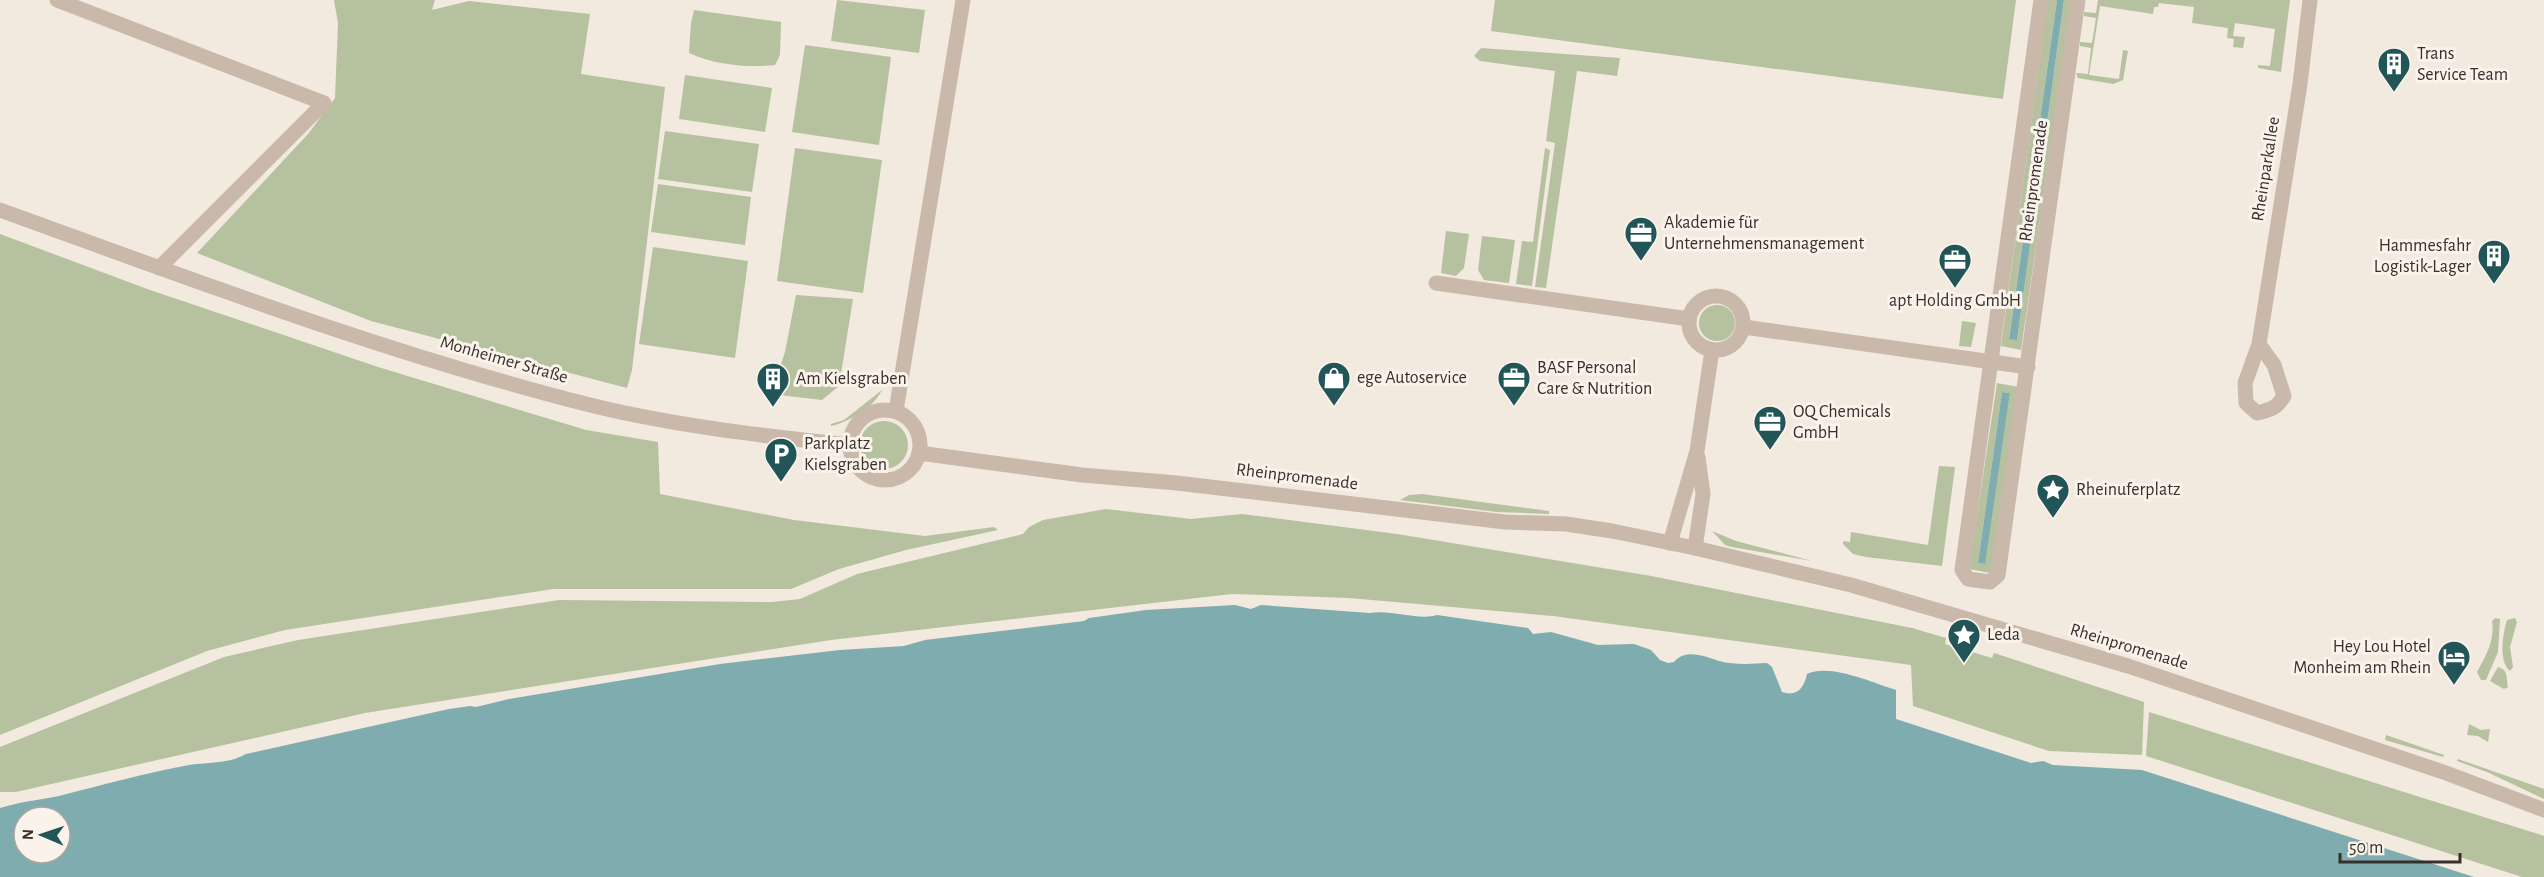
<svg xmlns="http://www.w3.org/2000/svg" width="2544" height="877" font-family="'Alegreya Sans',sans-serif">
<style>
.green{fill:#b6c19f;fill-rule:evenodd}
.water{fill:#7facae;fill-rule:evenodd}
.lines{fill:none;stroke-linecap:round;stroke-linejoin:round}
.minor{stroke:#cab9ab;stroke-width:15}
.tertiary{stroke:#cab9ab;stroke-width:15}
.labels{text-anchor:middle;dominant-baseline:central;stroke-width:6;stroke-linejoin:round;paint-order:stroke}
.poi-label{font-size:18px;fill:#382e2a;stroke:#faf3eb;text-anchor:start}
.street-label{font-size:18px;fill:#382e2a;stroke:#faf3eb}
</style>
<rect width="100%" height="100%" fill="#f2e9df"/>
<!-- green -->
<g class="green">
<path d="M334,0h101l-3,10 37,-9 121,13 -9,60 84,13 -33,283 -5,18 -256,-67 -174,-68 111,-119 27,-36 3,-75z"/>
<path d="M837,0l88,10 -6,43 -88,-12z"/>
<path d="M1495,0h521l-13,99 -512,-68z"/>
<path d="M2048,0h9l-48,338 8,2 47,-340h8l-51,350 -20,-4z"/>
<path d="M2098,0h192l-9,72 -23,-4v-3l12,1 5,-37 -40,-6 -2,13 12,1 -2,11 -10,-1 1,-8 -7,-1 1,-10 -36,-5 2,-16 -35,-4 -1,4h-4l-1,7 -53,-8 -11,69 30,4 4,-29 5,1 -5,29 -10,4 -35,-6 -2,-5 12,1 3,-26 -11,-2v-4l12,1 4,-25 -12,-2v-4l12,1z"/>
<path d="M694,10l87,12 -1,33 -5,10c-29,3 -59,0 -86,-12l2,-30z"/>
<path d="M805,45l86,12 -12,88 -87,-13z"/>
<path d="M1481,48l139,10 -3,18 -40,-5 -31,217 -11,-1 20,-144 -9,-2 9,-70 -75,-10 -6,-5z"/>
<path d="M685,75l87,13 -7,44 -86,-13z"/>
<path d="M665,131l94,13 -7,48 -94,-13z"/>
<path d="M795,148l87,12 -19,133 -86,-12z"/>
<path d="M1545,148l5,2 -18,136 -16,-2 6,-43 11,1z"/>
<path d="M658,184l93,13 -6,48 -94,-13z"/>
<path d="M1446,231l23,3 -5,34 -8,8 -15,-3z"/>
<path d="M0,234l150,56 228,77 208,63 72,12 2,52 134,26 131,16 69,-9 4,3 -92,20 -67,19 -48,20h-238l-268,41 -78,21 -207,84z"/>
<path d="M1482,236l33,4 -6,43 -25,-3 -6,-10z"/>
<path d="M653,247l95,14 -13,97 -96,-14z"/>
<path d="M796,295l57,4 -14,87 -17,14 -51,-6 14,-42z"/>
<circle cx="1717" cy="323" r="18"/>
<path d="M1962,321l14,2 -5,24 -12,-1z"/>
<path d="M1997,383l21,4 -26,184 -2,2 -21,-4zM2002,392l8,1 -26,171 -6,-1z"/>
<path d="M882,390c-9,18 -33,32 -51,36v-2l13,-4z"/>
<circle cx="884" cy="445" r="24"/>
<path d="M1956,463l-1,4 -13,99 -76,-9 -13,-3 -10,-10v-3l7,1 1,-10 77,13 11,-79 16,1z"/>
<path d="M1422,494l127,17v3l-52,-2 -97,-12 9,-5z"/>
<path d="M1106,509l85,10 51,-5 155,20 254,42 261,52 34,10 -1,6 47,14 2,-5 150,49 -2,53 -93,-4 -136,-45 -2,-41 -358,-49 -204,-18 -117,-4 -401,46 -466,73 -349,79h-16v-45l224,-90 74,-17 261,-40 213,2 28,-3 57,-25 166,-40 6,-7 14,-7z"/>
<path d="M1712,531l24,10 76,20 -80,-14 -7,-2z"/>
<path d="M2495,618l5,1 -2,33 -12,28h-5l-4,-8c9,-16 18,-32 15,-51z"/>
<path d="M2515,618l2,4 -7,25 3,20 -3,4c-12,-10 -7,-38 -3,-51z"/>
<path d="M2498,667c11,3 8,12 10,20l-4,2 -14,-8z"/>
<path d="M2149,712l395,124v41h-22l-376,-121z"/>
<path d="M2469,724l12,6 9,-1 -2,13 -10,-6 -11,-1z"/>
<path d="M2386,735l58,20 -1,2 -58,-17z"/>
<path d="M2458,759l86,30v10l-57,-27 -30,-11z"/>
</g>
<!-- water -->
<g class="water">
<path d="M2057,0h7l-47,340 -8,-1z"/>
<path d="M2002,392l8,1 -25,171 -7,-1z"/>
<path d="M1235,605l16,4 10,-4 109,8c21,-4 49,8 67,2l91,13 5,6 18,-2 47,13 36,-1 17,6 9,10 8,3 6,-1c11,-14 31,-6 45,-1 14,4 33,3 48,2l5,4 10,25c15,5 22,-4 25,-18 23,-11 66,9 89,16v29l135,44 12,-2 10,4 89,5 332,107h-2474v-69c19,-6 39,-8 59,-12 43,-11 86,-23 130,-31 20,-3 40,-1 57,-11l203,-45 21,-3 6,1 33,-8 211,-35 120,-14 64,-4 21,-6 159,-19 5,-3 57,-8zM24,817h36v36h-36z"/>
</g>
<g class="lines">
<!-- minor -->
<g class="minor">
<path d="M57,0l267,103 -165,165"/>
<path d="M2041,0l-79,570 6,9 22,3 8,-7 80,-575"/>
<path d="M1436,283l253,36"/>
<circle cx="1716" cy="323" r="27"/>
<path d="M1744,327l284,40"/>
<path d="M2259,344l15,21 10,31c-7,12 -14,14 -27,17l-11,-10 -1,-20 14,-39 41,-260 10,-84"/>
<path d="M1670,543l27,-92 15,-101"/>
<path d="M1695,548l8,-54 -5,-37"/>
</g>
<!-- tertiary -->
<g class="tertiary">
<path d="M0,210c196,71 391,145 594,196 83,20 170,30 255,39"/>
<circle cx="885" cy="445" r="35"/>
<path d="M896,411l67,-411"/>
<path d="M919,453l163,22 95,8 328,39 61,2 46,7 83,17 156,37 277,81 318,107 98,37"/>
</g>
</g>
<!-- icons -->
<defs>
<g id="building-pin" transform="scale(1.725)"><path d="M0 17L-7.5 6A9.5 9.5 0 1 1 7.5 6Z" fill="#215558" stroke="#faf3eb"/><path d="M-4-6H4V6H1V3H-1V6H-4ZM-2.5-4.3h1.7v1.8h-1.7ZM.8-4.3h1.7v1.8H.8ZM-2.5-1h1.7V.8h-1.7ZM.8-1h1.7V.8H.8Z" fill="#fff"/></g>
<g id="office-pin" transform="scale(1.725)"><path d="M0 17L-7.5 6A9.5 9.5 0 1 1 7.5 6Z" fill="#215558" stroke="#faf3eb"/><path d="M-6-3h4V-5.5h4V-3h4V5H-6ZM-1-4.5V-3h2v-1.5ZM-6 0V1H6V0Z" fill="#fff"/></g>
<g id="shop-pin" transform="scale(1.725)"><path d="M0 17L-7.5 6A9.5 9.5 0 1 1 7.5 6Z" fill="#215558" stroke="#faf3eb"/><path d="M-5-2.5h2.3a2.7 3.5 0 0 1 5.4 0H5L5.5 6h-11ZM-1.5-2.5h3a1.5 2.3 0 0 0-3 0Z" fill="#fff"/></g>
<g id="parking-pin" transform="scale(1.725)"><path d="M0 17L-7.5 6A9.5 9.5 0 1 1 7.5 6Z" fill="#215558" stroke="#faf3eb"/><path d="M-3.5-5.5H1a3.5 3.5 0 0 1 0 7H-1V5.5H-3.5ZM-1-3.4V-.6H.8a1.4 1.4 0 0 0 0-2.8Z" fill="#fff"/></g>
<g id="sight-pin" transform="scale(1.725)"><path d="M0 17L-7.5 6A9.5 9.5 0 1 1 7.5 6Z" fill="#215558" stroke="#faf3eb"/><path d="M0-6L1.8-2.2L6-1.7L2.9 1.2L3.7 5.4L0 3.3L-3.7 5.4L-2.9 1.2L-6-1.7L-1.8-2.2Z" fill="#fff"/></g>
<g id="hotel-pin" transform="scale(1.725)"><path d="M0 17L-7.5 6A9.5 9.5 0 1 1 7.5 6Z" fill="#215558" stroke="#faf3eb"/><path d="M-6-4.5h1.5V1H6V5H4.5V3h-9V5H-6ZM-4 0a1.8 1.8 0 1 1 3.6 0ZM.5 0V-2.5h3Q6-2.5 6 0Z" fill="#fff"/></g>
</defs>
<g fill-rule="evenodd">
<use href="#building-pin" x="2394" y="64"/>
<use href="#office-pin" x="1641" y="233"/>
<use href="#building-pin" x="2494" y="256"/>
<use href="#office-pin" x="1955" y="260"/>
<use href="#shop-pin" x="1334" y="378"/>
<use href="#office-pin" x="1514" y="378"/>
<use href="#building-pin" x="773" y="379"/>
<use href="#office-pin" x="1770" y="422"/>
<use href="#parking-pin" x="781" y="454"/>
<use href="#sight-pin" x="2053" y="490"/>
<use href="#sight-pin" x="1964" y="635"/>
<use href="#hotel-pin" x="2454" y="657"/>
</g>
<g class="labels">
<!-- poi labels -->
<g class="poi-label">
<text x="2417" y="54">Trans<tspan x="2417" dy="21">Service Team</tspan></text>
<text x="1664" y="223">Akademie für<tspan x="1664" dy="21">Unternehmensmanagement</tspan></text>
<text x="2471" y="246" text-anchor="end">Hammesfahr<tspan x="2471" dy="21">Logistik-Lager</tspan></text>
<text x="1955" y="301" text-anchor="middle">apt Holding GmbH</text>
<text x="1537" y="368">BASF Personal<tspan x="1537" dy="21">Care &amp; Nutrition</tspan></text>
<text x="1357" y="378">ege Autoservice</text>
<text x="796" y="379">Am Kielsgraben</text>
<text x="1793" y="412">OQ Chemicals<tspan x="1793" dy="21">GmbH</tspan></text>
<text x="804" y="444">Parkplatz<tspan x="804" dy="21">Kielsgraben</tspan></text>
<text x="2076" y="490">Rheinuferplatz</text>
<text x="1987" y="635">Leda</text>
<text x="2431" y="647" text-anchor="end">Hey Lou Hotel<tspan x="2431" dy="21">Monheim am Rhein</tspan></text>
</g>
<!-- street labels -->
<g class="street-label">
<text transform="translate(2266 169) rotate(-81)">Rheinparkallee</text>
<text transform="translate(2034 181) rotate(-82)">Rheinpromenade</text>
<text transform="translate(504 360) rotate(16)">Monheimer Straße</text>
<text transform="translate(1297 477) rotate(7)">Rheinpromenade</text>
<text transform="translate(2129 647) rotate(17)">Rheinpromenade</text>
</g>
</g>
<!-- north arrow -->
<g transform="translate(42 835) rotate(272)"><circle r="28" fill="#faf3eb" stroke="#aca49e" stroke-width="1.5"/>
<path d="M0-4.5L10 22L0 15L-10 22Z" fill="#215558"/>
<text y="-9" font-size="16" font-weight="bold" text-anchor="middle" fill="#382e2a">N</text>
</g>
<!-- scale -->
<path d="M2340 853v9h120v-9" fill="none" stroke="#382e2a" stroke-width="3"/>
<text x="2349" y="853" font-size="18" fill="#382e2a" stroke="#faf3eb" stroke-width="4.5" paint-order="stroke">50 m</text>
</svg>
